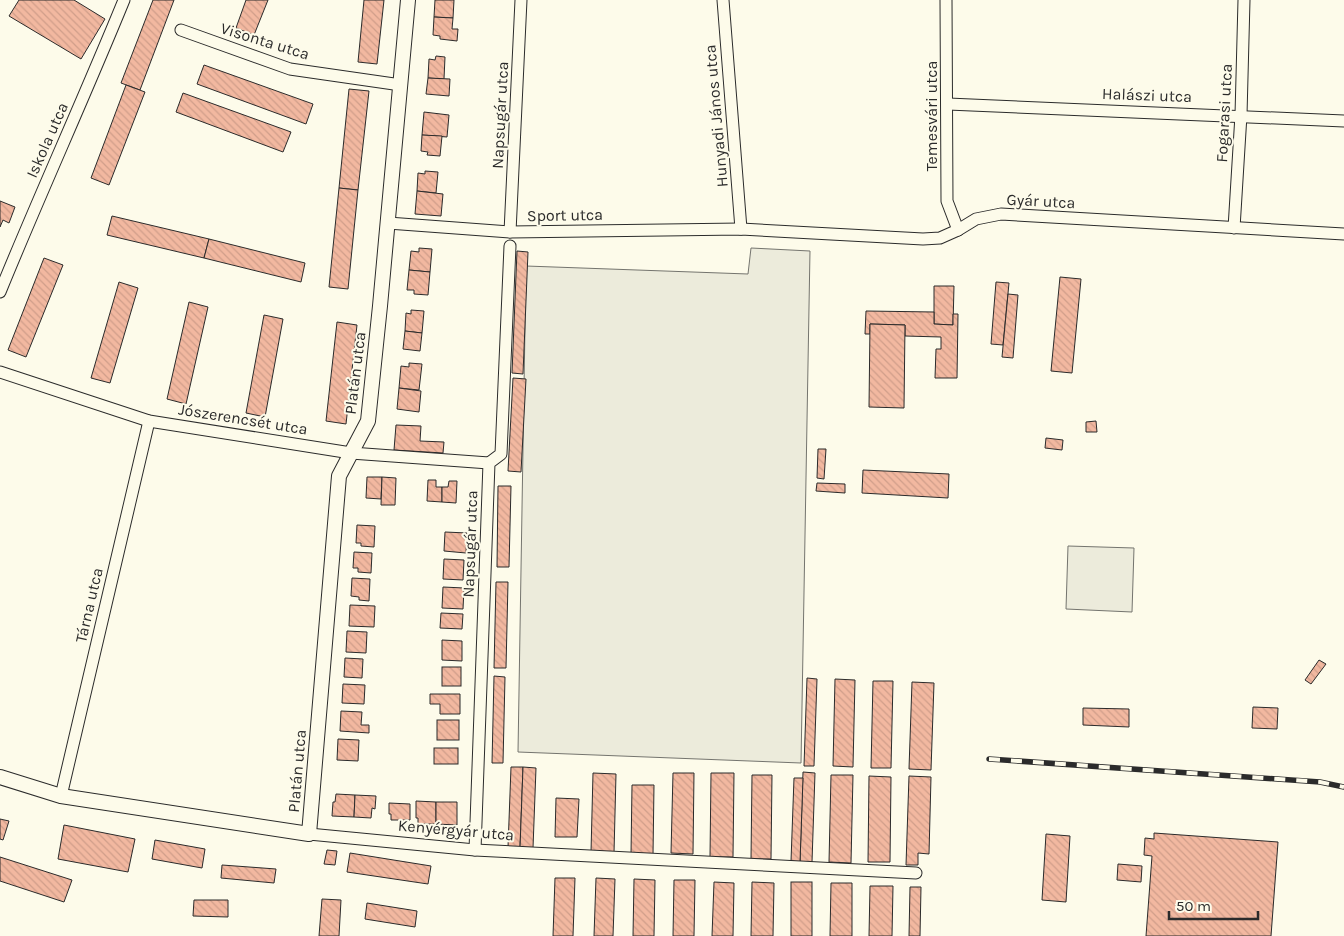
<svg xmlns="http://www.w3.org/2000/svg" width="1344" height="936" font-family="Karla,sans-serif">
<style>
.pitch{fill:#ecebdb;stroke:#74746e}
.building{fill:url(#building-back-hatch);stroke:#2b2b2b}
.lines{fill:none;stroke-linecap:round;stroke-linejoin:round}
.minor-casing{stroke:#2b2b2b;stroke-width:13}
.tertiary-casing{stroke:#2b2b2b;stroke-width:16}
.minor{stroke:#fdfbea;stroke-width:11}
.tertiary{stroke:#fdfbea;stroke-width:14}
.rail-casing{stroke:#2b2b2b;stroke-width:5.5}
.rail{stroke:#fdfbea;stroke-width:4;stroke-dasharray:11;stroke-linecap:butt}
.labels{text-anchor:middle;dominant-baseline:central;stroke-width:4;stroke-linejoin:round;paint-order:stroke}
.street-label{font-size:16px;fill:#2b2b2b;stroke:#fdfbea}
</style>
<defs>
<pattern id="building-back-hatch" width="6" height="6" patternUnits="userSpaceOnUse" patternTransform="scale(1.25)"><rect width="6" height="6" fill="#f2b8a0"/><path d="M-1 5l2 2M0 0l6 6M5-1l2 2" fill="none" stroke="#d09e8a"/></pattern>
</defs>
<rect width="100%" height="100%" fill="#fdfbea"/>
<!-- pitch -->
<g class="pitch">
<path d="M751,248l59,3 -9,512 -283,-11 8,-486 222,8z"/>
<path d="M1068,546l66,2 -2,64 -66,-3z"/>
</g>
<!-- building -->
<g class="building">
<path d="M19,0h55l31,19 -24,40 -72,-43z"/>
<path d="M153,0h21l-34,90 -19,-7z"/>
<path d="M246,0h22l-14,35 -18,-7z"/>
<path d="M364,0h20l-7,64 -19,-2z"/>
<path d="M435,0h19l-1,18 -19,-1z"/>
<path d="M434,17l19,1 -1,11h6l-1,12 -17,-2v-3l-7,-1z"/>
<path d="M436,56l9,1 -1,22 -16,-1 1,-19 6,1z"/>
<path d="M204,65l109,39 -7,20 -109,-40z"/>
<path d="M428,78l22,1 -1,17 -23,-2z"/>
<path d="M126,85l19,7 -36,93 -18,-7z"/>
<path d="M349,89l20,2 -11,99 -19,-2z"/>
<path d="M183,93l108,39 -8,20 -107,-40z"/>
<path d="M424,112l25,3 -2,22 -25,-2z"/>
<path d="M422,135l20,1 -2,20 -13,-1 1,-3 -7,-1z"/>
<path d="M425,171l13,1 -2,21 -19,-2 1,-18 7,1z"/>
<path d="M339,188l19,2 -10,99 -19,-2z"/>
<path d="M417,191l26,3 -2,22 -26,-2z"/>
<path d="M0,201l15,6 -6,16 -6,-3 -3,7z"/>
<path d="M112,216l97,23 -5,19 -97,-23z"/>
<path d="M209,239l96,24 -4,19 -97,-24z"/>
<path d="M419,248l13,1 -2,23 -21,-2 2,-19 8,1z"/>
<path d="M517,251l11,1 -5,122 -11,-1z"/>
<path d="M44,258l19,7 -37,92 -18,-7z"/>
<path d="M409,270l21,2 -2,23 -14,-1v-4h-7z"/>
<path d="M1060,277l21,2 -9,94 -21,-2z"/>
<path d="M119,282l19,6 -28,95 -19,-5z"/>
<path d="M996,282l13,1 -6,62 -12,-1z"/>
<path d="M934,286h20l-1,39 -19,-1z"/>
<path d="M1008,294l10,1 -5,63 -11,-1z"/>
<path d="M189,302l19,5 -22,97 -19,-5z"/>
<path d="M411,310l13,1 -2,22 -17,-2 1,-18 5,1z"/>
<path d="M866,311l68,1v12l19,1v-11h5l-1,64h-22l1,-29h5v-12l-36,-1v-11l-35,-1v10h-5z"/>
<path d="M264,315l19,4 -18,98 -19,-4z"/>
<path d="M337,322l20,3 -11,99 -20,-3z"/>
<path d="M870,324l35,1 -1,83 -35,-1z"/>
<path d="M405,331l17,2 -2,18 -17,-2z"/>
<path d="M409,363l13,1 -3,26 -20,-2 2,-22 8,1z"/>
<path d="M513,378l13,1 -5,93 -13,-1z"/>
<path d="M399,388l22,3 -2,21 -22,-3z"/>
<path d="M1096,421l1,11h-11v-10z"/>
<path d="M396,425l25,1 -1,15 24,1 -1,11 -49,-3z"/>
<path d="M1046,438l17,2 -1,10 -17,-2z"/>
<path d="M818,449h8l-2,30 -7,-1z"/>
<path d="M863,470l86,4 -1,24 -86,-5z"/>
<path d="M367,477h15l-1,22 -15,-1z"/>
<path d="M382,477l14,1 -1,27h-14z"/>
<path d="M428,480h8v7h6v15l-15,-1z"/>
<path d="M449,481h8l-1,22 -14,-1v-15h6z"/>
<path d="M817,483l28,1v9l-29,-2z"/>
<path d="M498,486h13l-2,81h-12z"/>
<path d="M357,525l18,1 -1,21 -13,-1v-3h-5z"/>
<path d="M445,532l22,1 -1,20 -22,-2z"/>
<path d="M354,552l18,1 -1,20 -13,-1v-4h-5z"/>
<path d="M444,559l20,1 -1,20 -20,-1z"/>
<path d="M352,578l18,1 -1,22 -10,-1v-3l-8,-1z"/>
<path d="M496,582h12l-2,86h-12z"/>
<path d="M443,587l21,1 -1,21 -21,-1z"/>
<path d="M350,605l25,1 -1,21 -25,-1z"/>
<path d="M441,613l22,1 -1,15 -22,-1z"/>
<path d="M347,631l20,1 -1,21 -20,-1z"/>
<path d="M442,640l20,1v20l-20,-1z"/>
<path d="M345,658l18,1 -1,19 -18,-1z"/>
<path d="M1319,660l7,4 -15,20 -6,-4z"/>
<rect x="442" y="667" width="19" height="19"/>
<path d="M494,676l11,1 -2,86h-11z"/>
<path d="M807,678l10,1 -3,87h-10z"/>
<path d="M835,679l20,1 -2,87 -20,-1z"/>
<path d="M873,681h20l-2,87h-20z"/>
<path d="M912,682l22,1 -3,87 -22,-1z"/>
<path d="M343,684l22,1 -1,19 -22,-1z"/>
<path d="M430,694h30v20h-20v-10h-10z"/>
<path d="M1253,707l25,1 -1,21 -25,-1z"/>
<path d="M1083,708l46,1v18l-46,-2z"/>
<path d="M341,711l21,1 -1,13h8v8l-29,-2z"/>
<rect x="437" y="720" width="22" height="20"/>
<path d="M338,739l21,1 -1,21 -21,-1z"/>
<rect x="434" y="748" width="24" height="16"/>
<path d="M511,767h12l-3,81 -12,-1z"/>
<path d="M523,767l13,1 -3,80h-13z"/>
<path d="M803,772l12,1 -3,89h-12z"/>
<path d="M593,773l23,1 -2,79 -23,-1z"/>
<path d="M673,773h21l-1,81 -22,-1z"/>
<path d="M711,773h23l-1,84h-23z"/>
<path d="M752,775h20l-1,84h-20z"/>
<path d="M831,775h22l-2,88 -22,-1z"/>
<path d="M869,776l22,1 -1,85h-22z"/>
<path d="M909,776l22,1 -2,77 -11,-1v12h-12z"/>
<path d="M794,778h9l-3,84 -9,-1z"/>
<path d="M632,785h22l-1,70 -22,-1z"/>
<path d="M336,794l19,1 -1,22 -22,-1 1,-14h2z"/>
<path d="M355,795l21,1 -1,13 -3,-1 -1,10 -17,-1z"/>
<path d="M556,798l23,1 -2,38h-22z"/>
<path d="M416,801l20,1v22h-18v-6h-2z"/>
<path d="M436,802h21v23l-21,-1z"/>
<path d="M389,803l21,1v16h-19v-6h-2z"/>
<path d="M0,819l9,2 -6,19 -3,-1z"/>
<path d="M64,825l71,14 -7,33 -70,-13z"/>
<path d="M1154,833l124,9 -7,94h-125l6,-80 -8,-1 1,-17 9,1z"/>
<path d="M1046,834l24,2 -4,66 -24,-2z"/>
<path d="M155,840l50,9 -3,19 -50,-9z"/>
<path d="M327,850l10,1 -2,14 -11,-1z"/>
<path d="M350,853l81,13 -3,18 -81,-12z"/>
<path d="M0,857l72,23 -8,22 -64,-21z"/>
<path d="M1118,864l24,2 -1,16 -24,-2z"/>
<path d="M222,865l54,4 -2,14 -53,-5z"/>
<path d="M555,878h20l-2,58h-20z"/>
<path d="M596,878l19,1 -2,57h-19z"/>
<path d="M634,879l21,1 -1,56h-21z"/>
<path d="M674,880h21l-1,56h-21z"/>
<path d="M714,882l20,1 -1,53h-21z"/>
<path d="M752,882l22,1 -1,53h-22z"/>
<rect x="791" y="882" width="21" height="54"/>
<path d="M831,883h21v53h-22z"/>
<path d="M870,886h23l-1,50h-23z"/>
<path d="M910,887h11l-1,49h-11z"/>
<path d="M322,899l19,1 -2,36h-20z"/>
<path d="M194,900h34v17l-35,-1z"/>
<path d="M367,903l50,8 -2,16 -50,-8z"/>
</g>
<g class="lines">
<!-- minor casing -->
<g class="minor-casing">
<g id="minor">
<path d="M723,0l18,229"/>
<path d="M946,0l1,201 11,29"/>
<path d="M181,30l109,39 111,16"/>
<path d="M948,104l396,17"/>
<path d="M388,223l122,9 231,-3 182,10 17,-1 18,-8 18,-11 25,-5 343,20"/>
<path d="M1234,228l7,-113 3,-115"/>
<path d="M510,232l11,-232"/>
<path d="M0,292c40,-98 84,-194 124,-292"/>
<path d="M0,372l149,49 202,32 138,10"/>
<path d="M61,796l88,-375"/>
<path d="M309,834l166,16 441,23"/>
<path d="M475,850l14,-387 12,-9 9,-208"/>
</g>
</g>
<!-- tertiary casing -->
<g class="tertiary-casing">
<path id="tertiary" d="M0,777l61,19 248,38 30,-358 29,-55 12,-115 28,-306"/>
</g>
<!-- minor -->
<use href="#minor" class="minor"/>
<!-- tertiary -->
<use href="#tertiary" class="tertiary"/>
<!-- rail casing -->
<g class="rail-casing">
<path id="rail" d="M989,759l331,23 24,5"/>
</g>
<!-- rail -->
<use href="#rail" class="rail"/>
</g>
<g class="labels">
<!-- street labels -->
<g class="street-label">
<text transform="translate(265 41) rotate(17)">Visonta utca</text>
<text transform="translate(1147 95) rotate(2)">Halászi utca</text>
<text transform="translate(1224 113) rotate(-87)">Fogarasi utca</text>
<text transform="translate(500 115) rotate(-87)">Napsugár utca</text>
<text transform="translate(716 116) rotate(-95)">Hunyadi János utca</text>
<text transform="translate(931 116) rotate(-90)">Temesvári utca</text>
<text transform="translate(47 140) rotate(-66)">Iskola utca</text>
<text transform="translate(1041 201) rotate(3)">Gyár utca</text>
<text transform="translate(565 215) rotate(-1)">Sport utca</text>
<text transform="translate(355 373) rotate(-83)">Platán utca</text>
<text transform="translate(243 419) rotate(9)">Jószerencsét utca</text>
<text transform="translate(470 544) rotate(-88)">Napsugár utca</text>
<text transform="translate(89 605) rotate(-77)">Tárna utca</text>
<text transform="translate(297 771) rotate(-85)">Platán utca</text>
<text transform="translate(456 830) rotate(5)">Kenyérgyár utca</text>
</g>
</g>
<!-- scale -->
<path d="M1169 911v8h89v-8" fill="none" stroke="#2b2b2b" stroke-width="2.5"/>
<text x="1176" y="911" font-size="15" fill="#2b2b2b" stroke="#fdfbea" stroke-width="4" paint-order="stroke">50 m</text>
</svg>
